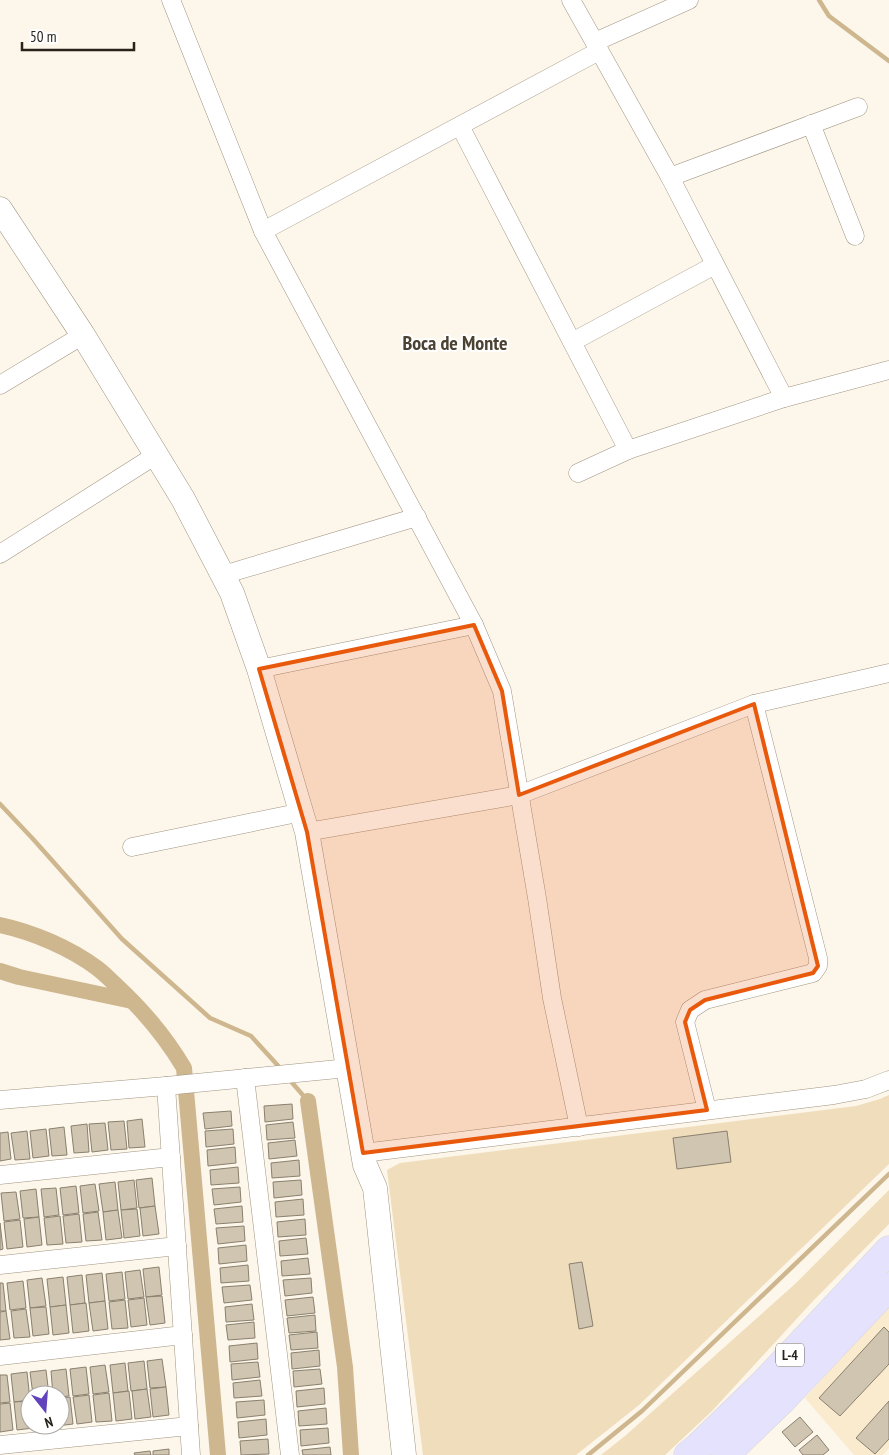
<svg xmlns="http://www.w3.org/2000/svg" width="889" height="1455" font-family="'PT Sans Narrow',sans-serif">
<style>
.built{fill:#faebcf}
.green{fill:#f0ddbc}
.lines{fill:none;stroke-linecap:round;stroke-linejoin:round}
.stream{stroke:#ceb78f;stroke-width:4.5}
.canal{stroke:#ceb78f;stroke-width:16}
.building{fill:#d0c5b1;stroke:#8a806e}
.street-casing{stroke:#a09583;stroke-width:19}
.secondary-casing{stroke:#a09583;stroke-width:25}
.primary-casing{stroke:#d8d7d6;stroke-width:29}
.street{stroke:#fff;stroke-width:18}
.secondary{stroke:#fff;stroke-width:24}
.primary{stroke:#e5e2fe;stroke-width:28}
.marked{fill:#e8590c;fill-opacity:0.2;stroke:#e8590c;stroke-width:4;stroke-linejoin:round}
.labels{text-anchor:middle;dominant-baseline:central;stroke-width:4;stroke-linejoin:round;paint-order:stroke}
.shield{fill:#fff;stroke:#68655f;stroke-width:1}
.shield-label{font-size:14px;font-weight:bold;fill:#27231b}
.district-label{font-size:20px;font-weight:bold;fill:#4b4232;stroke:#fff}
</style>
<rect width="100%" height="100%" fill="#fdf6ea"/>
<!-- built -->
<path class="built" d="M889,1305v143l-6,7h-29l-49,-57z"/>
<!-- green -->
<g class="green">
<path d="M889,1095v69l-250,241 -63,50h-153l-36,-285 13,-7 456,-57 24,-7z"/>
<path d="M889,1190v34l-76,77 -101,110 -47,44h-64l24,-19 170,-152z"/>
</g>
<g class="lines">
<!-- stream -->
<g class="stream">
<path d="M819,0l10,16 60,45"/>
<path d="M0,804l33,35 89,100 88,79 41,18 31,34"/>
<path d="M288,1078l20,23"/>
<path d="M588,1455l54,-44 247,-237"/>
</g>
<!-- canal -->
<g class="canal">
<path d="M0,925c33,7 70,23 97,43 7,5 13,12 20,18 27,25 48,50 67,82l34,387"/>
<path d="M0,971l19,6 113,24"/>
<path d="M308,1101l37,266 6,88"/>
</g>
</g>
<!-- building -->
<g class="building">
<path d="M292,1104l1,15 -28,3 -1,-16z"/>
<path d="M231,1111l1,15 -27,3 -2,-16z"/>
<path d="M142,1119l3,28 -16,1 -2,-27z"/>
<path d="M124,1121l3,28 -16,1 -3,-28z"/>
<path d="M293,1122l2,16 -28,2 -1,-15z"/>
<path d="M105,1123l3,27 -16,2 -3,-28z"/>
<path d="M87,1124l2,28 -15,1 -3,-27z"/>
<path d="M64,1127l3,28 -15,1 -3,-27z"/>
<path d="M46,1129l3,27 -16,2 -3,-27z"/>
<path d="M233,1129l1,15 -28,3 -1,-16z"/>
<path d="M27,1131l3,28 -15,1 -4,-27z"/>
<path d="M727,1131l4,31 -54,7 -4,-31z"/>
<path d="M8,1132l3,27 -11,2v-28z"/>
<path d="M295,1140l2,16 -28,3 -1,-16z"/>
<path d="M235,1147l1,16 -28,3 -1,-16z"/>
<path d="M299,1160l1,16 -28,2 -1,-15z"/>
<path d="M238,1167l1,16 -28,2 -1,-15z"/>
<path d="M152,1178l3,28 -16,2 -3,-28z"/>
<path d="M134,1180l3,28 -16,2 -3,-28z"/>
<path d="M301,1180l1,15 -28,3 -1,-16z"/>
<path d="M115,1182l3,28 -15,2 -4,-28z"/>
<path d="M95,1184l4,27 -16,2 -3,-27z"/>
<path d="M76,1186l3,27 -16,2 -3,-27z"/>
<path d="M240,1187l1,15 -27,3 -2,-16z"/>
<path d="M56,1188l3,27 -15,2 -3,-28z"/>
<path d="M36,1189l3,28 -16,1 -3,-27z"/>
<path d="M16,1192l4,27 -16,2 -3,-28z"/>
<path d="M303,1199l1,16 -28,2 -1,-15z"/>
<path d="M155,1206l4,28 -16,2 -3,-28z"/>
<path d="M242,1206l1,16 -27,2 -2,-15z"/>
<path d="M137,1209l3,27 -16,2 -3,-28z"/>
<path d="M118,1210l4,28 -16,2 -3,-28z"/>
<path d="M98,1212l4,28 -16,1 -3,-27z"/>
<path d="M79,1214l3,28 -16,1 -3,-27z"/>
<path d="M60,1216l3,28 -16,1 -3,-27z"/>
<path d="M39,1217l3,28 -15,2 -3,-28z"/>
<path d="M305,1219l1,16 -28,2 -1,-15z"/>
<path d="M20,1220l3,27 -16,2 -3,-27z"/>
<path d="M0,1223l3,26 -3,1z"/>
<path d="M244,1226l1,15 -27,3 -2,-16z"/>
<path d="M306,1238l2,16 -28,2 -1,-15z"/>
<path d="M246,1245l1,16 -28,3 -1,-16z"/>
<path d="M308,1258l2,16 -28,2 -1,-15z"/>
<path d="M582,1262l11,64 -14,3 -10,-65z"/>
<path d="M248,1265l1,16 -28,2 -1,-15z"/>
<path d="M159,1267l3,28 -16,2 -3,-28z"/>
<path d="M140,1270l4,27 -16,2 -3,-27z"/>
<path d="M122,1272l3,27 -16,2 -3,-27z"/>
<path d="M102,1273l3,28 -16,2 -3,-28z"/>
<path d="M82,1275l3,28 -15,2 -3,-28z"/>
<path d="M63,1277l3,28 -16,2 -3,-28z"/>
<path d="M42,1278l4,28 -16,2 -3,-28z"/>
<path d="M311,1278l1,15 -27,3 -2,-16z"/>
<path d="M23,1281l3,27 -16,2 -3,-27z"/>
<path d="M0,1283h3l3,28h-6z"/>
<path d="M250,1285l2,15 -28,3 -2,-16z"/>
<path d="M162,1296l3,27 -15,2 -4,-28z"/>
<path d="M313,1297l2,16 -28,3 -2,-16z"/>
<path d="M144,1298l3,27 -16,2 -3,-27z"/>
<path d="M125,1300l3,28 -16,1 -3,-27z"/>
<path d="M105,1301l3,28 -15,2 -4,-28z"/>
<path d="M86,1303l3,28 -16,2 -3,-28z"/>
<path d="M252,1304l2,16 -28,2 -1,-15z"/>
<path d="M66,1305l3,28 -16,2 -3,-28z"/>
<path d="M46,1307l3,27 -16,2 -3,-28z"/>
<path d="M26,1309l4,28 -16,1 -3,-27z"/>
<path d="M6,1311l4,28 -10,1v-28z"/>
<path d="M315,1315l1,16 -27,2 -2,-15z"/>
<path d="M254,1322l1,16 -27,2 -2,-15z"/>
<path d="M884,1327l5,5v32l-49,52 -21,-18z"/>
<path d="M317,1332l1,16 -27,2 -2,-15z"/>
<path d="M257,1343l1,16 -28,3 -1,-16z"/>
<path d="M319,1350l1,16 -28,3 -1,-16z"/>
<path d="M162,1359l4,28 -16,1 -3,-27z"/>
<path d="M144,1361l3,28 -16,2 -3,-28z"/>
<path d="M258,1362l2,15 -28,3 -1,-16z"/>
<path d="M125,1363l3,28 -15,2 -3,-28z"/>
<path d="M105,1365l4,27 -16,2 -3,-27z"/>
<path d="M86,1367l3,27 -16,2 -3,-27z"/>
<path d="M66,1369l3,27 -9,1v-2h-7l-2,-24z"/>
<path d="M320,1369l2,15 -28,3 -1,-16z"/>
<path d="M46,1370l3,25h-16l-3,-23z"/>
<path d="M27,1372l3,28 -16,2 -3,-28z"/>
<path d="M0,1375h7l3,27 -10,1z"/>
<path d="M260,1380l2,16 -28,2 -1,-15z"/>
<path d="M166,1387l3,28 -16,2 -3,-28z"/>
<path d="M324,1388l1,16 -28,3 -1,-16z"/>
<path d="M147,1389l4,28 -16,2 -3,-28z"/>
<path d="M129,1391l3,28 -16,2 -3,-28z"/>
<path d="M109,1393l3,28 -16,1 -3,-27z"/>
<path d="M89,1395l3,27 -15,2 -4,-27z"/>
<path d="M70,1397l3,27 -16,2v-1h3v-27z"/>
<path d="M264,1400l1,15 -28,3 -1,-16z"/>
<path d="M30,1401v24h3v3l-16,2 -3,-28z"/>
<path d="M889,1401v38l-14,15 -19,-16z"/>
<path d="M10,1403l3,27 -13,2v-28z"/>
<path d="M326,1408l1,16 -28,2 -1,-15z"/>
<path d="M800,1417l13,15 -18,15 -13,-15z"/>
<path d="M266,1419l1,16 -28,3 -1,-16z"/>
<path d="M328,1428l1,15 -28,3 -1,-16z"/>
<path d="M817,1435l12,15 -6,5h-20l-4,-5z"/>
<path d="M268,1439l1,15 -28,1 -1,-14z"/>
<path d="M330,1447l1,8h-28l-1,-5z"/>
<path d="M169,1449v6h-16v-4z"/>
<path d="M150,1451l1,4h-16l-1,-2z"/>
</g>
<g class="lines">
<!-- street casing -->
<g class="street-casing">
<g id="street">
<path d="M171,0l92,231 211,394 28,66 35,207 15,100 27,129"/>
<path d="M571,0l99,177 114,221"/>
<path d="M595,42l94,-42"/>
<path d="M811,124l44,112"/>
<path d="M460,126l168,324"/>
<path d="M670,177l188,-70"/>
<path d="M263,231l336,-180"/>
<path d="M572,342l143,-77"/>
<path d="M0,385l83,-50"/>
<path d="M578,473l50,-23 156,-52 105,-28"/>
<path d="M0,554l156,-99"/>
<path d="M223,575l194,-58"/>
<path d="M259,669l215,-44"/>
<path d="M307,832l212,-37 235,-91 135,-31"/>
<path d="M132,847l170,-35"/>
<path d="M245,1078l45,377"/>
<path d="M166,1086l25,369"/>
<path d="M0,1100l166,-14 182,-18"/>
<path d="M707,1110l-22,-88 5,-12 15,-10 108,-27 5,-7v-8l-64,-254"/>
<path d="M363,1153l471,-58 32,-6 23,-9"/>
<path d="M0,1175l171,-18"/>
<path d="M0,1265l177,-19"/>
<path d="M0,1356l183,-21"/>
<path d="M0,1445l189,-19"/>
</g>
</g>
<!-- secondary casing -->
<g class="secondary-casing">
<path id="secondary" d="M0,209l83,126 100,164 49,94 27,76 48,163 58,333 10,23 29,267"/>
</g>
<!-- primary casing -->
<g class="primary-casing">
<g id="primary">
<path d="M688,1455l10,-8 66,-64 125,-133"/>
<path d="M725,1455l57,-55 107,-113"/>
</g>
</g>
<!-- street -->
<use href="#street" class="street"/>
<!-- secondary -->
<use href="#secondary" class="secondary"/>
<!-- primary -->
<use href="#primary" class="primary"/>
</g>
<!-- marked area -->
<path class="marked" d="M474,625l28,66 17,104 235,-91 64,262 -5,7 -108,27 -15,10 -5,12 22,88 -344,43 -56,-321 -48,-163z"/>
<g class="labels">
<!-- shield labels -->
<rect class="shield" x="776" y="1343.5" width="28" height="23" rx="4"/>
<g class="shield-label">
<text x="790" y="1355">L-4</text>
</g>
<!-- district labels -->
<g class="district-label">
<text x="455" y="343">Boca de Monte</text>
</g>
</g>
<!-- north arrow -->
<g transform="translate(45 1410) rotate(163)"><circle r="24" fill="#ffffff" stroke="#a9a7a4"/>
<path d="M0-4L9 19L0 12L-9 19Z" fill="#6243bb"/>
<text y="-8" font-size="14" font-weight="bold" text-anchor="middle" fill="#27231b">N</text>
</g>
<!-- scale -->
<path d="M22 42v8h112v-8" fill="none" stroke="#27231b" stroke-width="2.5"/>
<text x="30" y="42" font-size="15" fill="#27231b" stroke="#ffffff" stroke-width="4" paint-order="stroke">50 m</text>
</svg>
